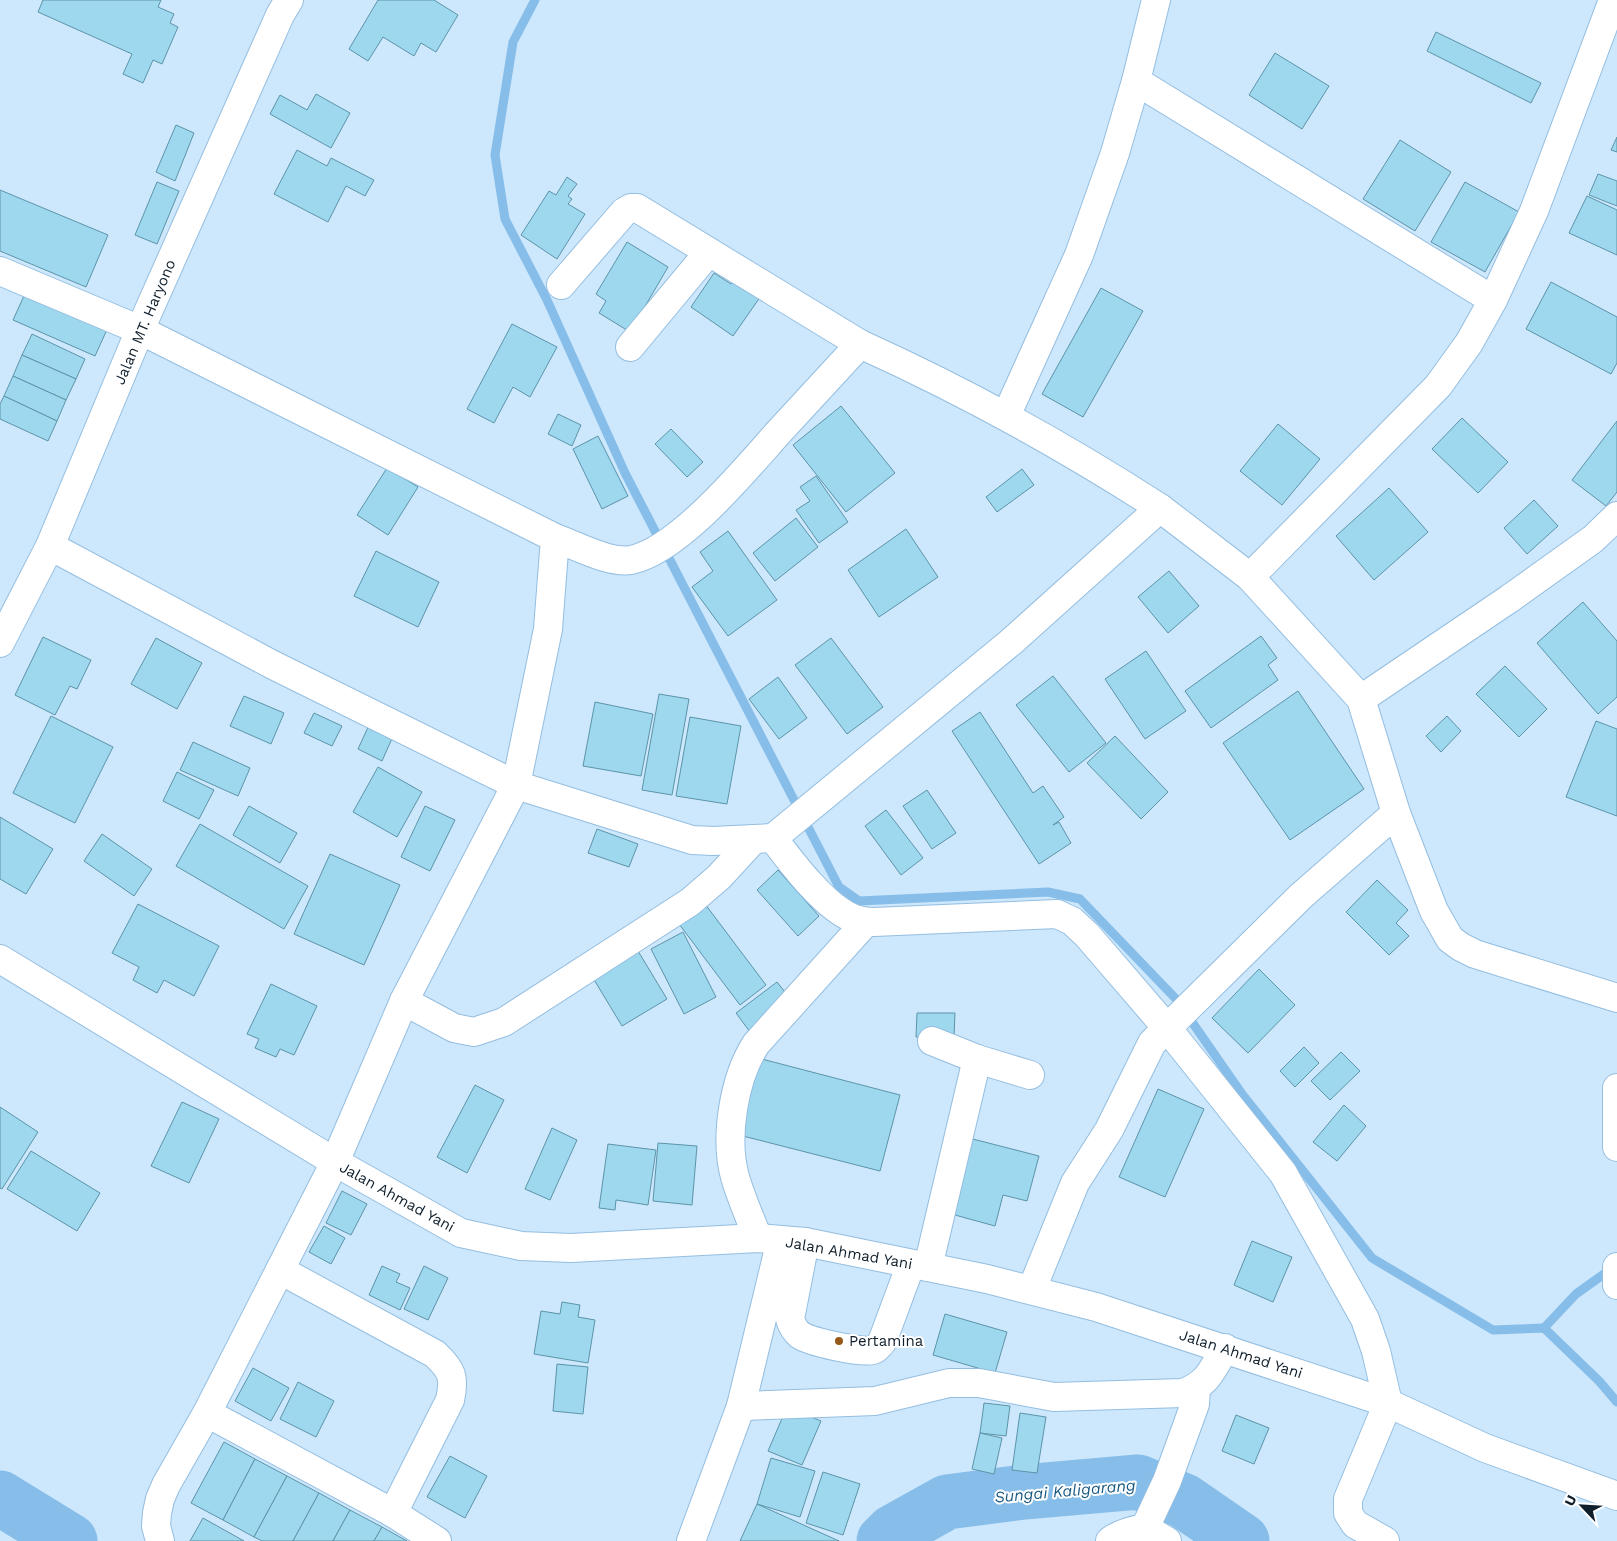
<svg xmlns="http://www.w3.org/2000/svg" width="1617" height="1541" font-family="'Work Sans',sans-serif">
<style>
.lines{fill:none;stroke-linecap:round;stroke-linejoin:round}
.stream{stroke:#86bde9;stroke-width:9}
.river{stroke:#86bde9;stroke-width:55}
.building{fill:#9ed8ee;stroke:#5c94a9}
.minor-casing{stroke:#94bee0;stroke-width:30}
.minor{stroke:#fff;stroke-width:28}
.poi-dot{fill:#955a19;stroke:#fff;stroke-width:2}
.labels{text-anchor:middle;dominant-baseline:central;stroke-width:4;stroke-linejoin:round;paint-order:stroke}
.street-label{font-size:15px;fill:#0e1e2b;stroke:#fff}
.poi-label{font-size:15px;fill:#0e1e2b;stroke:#fff;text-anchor:start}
.water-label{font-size:16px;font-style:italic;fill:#1a5882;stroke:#fff}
</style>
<rect width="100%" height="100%" fill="#cde7fc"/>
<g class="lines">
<!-- stream -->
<g class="stream">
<path d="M535,0l-22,42 -18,113 10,64 42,81 78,173 214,414 20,14 189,-9 32,7 96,100 66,95 130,164 121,72 51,-2 55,53 18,21"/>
<path d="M1544,1328l32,-34 35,-25"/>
</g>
<!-- river -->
<g class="river">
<path d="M0,1498l70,43"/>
<path d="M884,1541l9,-9 54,-30 77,-10 114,-10 46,19 58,40"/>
</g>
</g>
<!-- building -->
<g class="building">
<path d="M43,0h118l-3,7 16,7 -4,9 8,4 -16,37 -9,-4 -10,23 -20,-9 9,-20 -94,-42z"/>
<path d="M378,0h56l24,15 -22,37 -15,-9 -7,13 -31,-19 -15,24 -19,-12z"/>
<path d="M1436,32l105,51 -10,20 -104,-52z"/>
<path d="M1275,53l54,33 -27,43 -53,-34z"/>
<path d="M316,94l34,19 -19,35 -61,-34 10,-19 27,15z"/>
<path d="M176,125l18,8 -19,48 -19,-9z"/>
<path d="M1617,137v15l-6,-2z"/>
<path d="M1400,140l51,32 -36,59 -52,-32z"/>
<path d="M297,150l30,16 4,-8 43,22 -9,16 -19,-10 -18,36 -54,-28z"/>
<path d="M1598,174l19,7v25l-28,-11z"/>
<path d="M567,177l10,7 -9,12 4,3 -4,5 17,10 -28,45 -36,-24 28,-44 7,4z"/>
<path d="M157,182l22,9 -22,53 -22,-9z"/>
<path d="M1465,182l54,30 -34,60 -54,-30z"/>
<path d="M0,190l108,45 -22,52 -86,-36z"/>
<path d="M1587,196l30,14v45l-48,-22z"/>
<path d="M627,242l41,25 -38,65 -31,-19 7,-12 -10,-7z"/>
<path d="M714,273l17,11 6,-9 26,18 -30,43 -42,-29z"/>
<path d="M1551,282l66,35v46l-6,11 -85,-45z"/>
<path d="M28,287l82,36 -15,33 -82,-36z"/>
<path d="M1101,288l42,23 -60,106 -41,-23z"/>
<path d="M512,324l45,23 -27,50 -17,-10 -19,36 -27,-14z"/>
<path d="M32,334l53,25 -9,20 -54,-24z"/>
<path d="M22,355l54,24 -10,21 -53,-24z"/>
<path d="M13,376l53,24 -9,21 -53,-25z"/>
<path d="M4,396l53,25 -9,20 -48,-22v-15z"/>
<path d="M841,406l54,67 -49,39 -53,-67z"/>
<path d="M558,414l23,11 -9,21 -24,-12z"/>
<path d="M1462,418l46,44 -30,31 -46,-44z"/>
<path d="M1617,421v71l-11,14 -34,-26z"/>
<path d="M1278,424l42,35 -38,46 -42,-34z"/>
<path d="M671,429l32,33 -16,15 -32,-33z"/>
<path d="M598,436l30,60 -26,13 -29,-60z"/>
<path d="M387,468l31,19 -30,48 -31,-20z"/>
<path d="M1022,469l12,16 -37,27 -11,-15z"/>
<path d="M816,476l32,46 -29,21 -23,-33 14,-9 -10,-14z"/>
<path d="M1389,488l39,44 -54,48 -38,-44z"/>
<path d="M1534,500l24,26 -31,28 -23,-26z"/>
<path d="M796,518l22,29 -43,34 -22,-28z"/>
<path d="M906,529l32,48 -59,40 -31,-47z"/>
<path d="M728,531l49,69 -49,36 -36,-49 21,-16 -13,-19z"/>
<path d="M376,551l63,31 -21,45 -64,-31z"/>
<path d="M1169,571l30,35 -31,27 -30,-36z"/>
<path d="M1583,602l34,39v56l-19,17 -61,-71z"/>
<path d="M1261,636l16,22 -9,7 10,15 -67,48 -26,-37z"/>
<path d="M43,637l48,23 -14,29 -7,-3 -15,29 -40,-20z"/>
<path d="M156,638l46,25 -25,46 -46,-25z"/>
<path d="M831,638l52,69 -36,27 -52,-69z"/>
<path d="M1146,651l40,60 -41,28 -40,-60z"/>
<path d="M1505,666l42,43 -28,28 -43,-43z"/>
<path d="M1053,676l53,67 -37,29 -53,-67z"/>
<path d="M778,677l29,41 -28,21 -30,-40z"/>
<path d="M1298,691l66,98 -74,51 -67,-97z"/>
<path d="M659,694l30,5 -17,96 -30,-5z"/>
<path d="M244,696l40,17 -13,31 -41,-18z"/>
<path d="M595,702l58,12 -12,62 -58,-10z"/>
<path d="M980,712l53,81 10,-7 21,31 -11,8 6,-3 12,21 -32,21 -87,-133z"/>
<path d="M314,713l28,13 -10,20 -28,-13z"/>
<path d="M51,716l62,31 -38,76 -62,-30z"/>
<path d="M1447,716l14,15 -20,21 -15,-16z"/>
<path d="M690,717l51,9 -14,78 -51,-8z"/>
<path d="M1596,721l21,8v87l-51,-19z"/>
<path d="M370,723l24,11 -12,27 -24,-12z"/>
<path d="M1115,736l53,56 -27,27 -54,-56z"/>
<path d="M193,742l57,26 -12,28 -58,-26z"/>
<path d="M378,767l44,25 -25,45 -44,-25z"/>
<path d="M177,772l37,18 -15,29 -36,-18z"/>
<path d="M927,790l29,43 -24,16 -29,-43z"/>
<path d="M249,806l48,27 -17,30 -47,-28z"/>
<path d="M425,806l30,14 -25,51 -29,-14z"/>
<path d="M886,810l37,48 -22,17 -36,-49z"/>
<path d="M0,817l53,32 -27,45 -26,-15z"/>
<path d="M200,824l108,62 -24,43 -108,-63z"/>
<path d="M597,829l41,15 -9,23 -41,-14z"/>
<path d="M102,834l50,35 -18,27 -50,-35z"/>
<path d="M330,854l70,31 -36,80 -70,-31z"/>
<path d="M778,870l41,46 -21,20 -41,-46z"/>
<path d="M1377,880l31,30 -12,13 13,13 -20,19 -43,-43z"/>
<path d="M138,904l81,42 -25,50 -30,-16 -7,13 -24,-13 6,-13 -27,-14z"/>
<path d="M705,904l61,81 -26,20 -61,-81z"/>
<path d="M683,932l33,65 -32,17 -33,-65z"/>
<path d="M635,946l32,53 -45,27 -32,-53z"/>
<path d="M1259,969l36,36 -47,48 -36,-35z"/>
<path d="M777,982l15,19 -42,31 -14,-19z"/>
<path d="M271,984l46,22 -23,49 -14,-6 -4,8 -21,-9 4,-9 -12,-5z"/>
<path d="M917,1013h38l-1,24h-38z"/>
<path d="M1304,1047l15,16 -24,24 -15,-16z"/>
<path d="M1341,1052l19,19 -30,29 -19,-19z"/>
<path d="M758,1058l142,37 -20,76 -141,-36z"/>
<path d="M475,1085l29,15 -37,73 -30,-16z"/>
<path d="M1158,1089l46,20 -39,88 -46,-20z"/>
<path d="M182,1102l37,17 -30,64 -38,-17z"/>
<path d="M1344,1105l22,21 -29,35 -24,-19z"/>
<path d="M0,1107l38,25 -36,57 -2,-1z"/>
<path d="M552,1128l25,12 -27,60 -25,-11z"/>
<path d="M965,1137l74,19 -12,45 -24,-6 -8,31 -51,-14z"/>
<path d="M658,1143l39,3 -5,59 -39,-4z"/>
<path d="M608,1144l48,6 -8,55 -32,-5 -1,10 -16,-2z"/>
<path d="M31,1151l69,42 -23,38 -70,-42z"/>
<path d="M342,1191l25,13 -16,31 -25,-12z"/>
<path d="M324,1226l21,12 -14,26 -22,-12z"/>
<path d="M1252,1241l40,16 -19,45 -39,-17z"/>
<path d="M382,1266l18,8 -4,8 14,6 -10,22 -31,-15z"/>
<path d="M424,1266l24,12 -20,42 -24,-11z"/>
<path d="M562,1302l18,3 -2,12 17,3 -7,43 -54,-9 7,-43 19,3z"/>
<path d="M945,1314l62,18 -12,41 -62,-18z"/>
<path d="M557,1364l31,3 -5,47 -30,-3z"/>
<path d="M253,1368l36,20 -18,33 -36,-20z"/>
<path d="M298,1382l36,19 -18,36 -36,-18z"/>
<path d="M984,1403l26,3 -4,30 -26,-3z"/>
<path d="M787,1407l34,14 -19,44 -34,-14z"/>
<path d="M1020,1413l26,4 -9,56 -25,-3z"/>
<path d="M1236,1415l33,13 -15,36 -32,-13z"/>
<path d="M980,1433l22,5 -8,36 -22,-5z"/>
<path d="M224,1442l31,17 -32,61 -32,-17z"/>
<path d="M450,1456l37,20 -22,42 -38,-21z"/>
<path d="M771,1458l44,13 -15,46 -43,-13z"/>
<path d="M255,1459l32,17 -33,61 -31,-17z"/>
<path d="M823,1472l37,12 -17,51 -37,-12z"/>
<path d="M287,1476l32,17 -26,48h-31l-8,-4z"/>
<path d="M319,1493l31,17 -17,31h-40z"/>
<path d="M757,1504l82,37h-99z"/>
<path d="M350,1510l32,17 -8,14h-41z"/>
<path d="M203,1518l41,23h-54z"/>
<path d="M382,1527l25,14h-33z"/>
</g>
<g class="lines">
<!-- minor casing -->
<g class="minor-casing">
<g id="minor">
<path d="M1136,81l357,219"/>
<path d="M0,271l140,59 415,208 -7,91 -32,156 -112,216 -69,161 -128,251 -41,72 -6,14 -3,14 -1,13 4,15"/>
<path d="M561,285l63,-73 7,-4h6l223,136c104,47 204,102 300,164"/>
<path d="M630,347l78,-94"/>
<path d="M1006,416l73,-161 36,-102 21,-72 20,-81"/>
<path d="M555,538c20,7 55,26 76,22 48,-10 114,-90 146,-126 28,-30 55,-60 83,-90"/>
<path d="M50,546l223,119 243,120 176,55 21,1 60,-3 238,-196 149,-134 90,69 111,122 35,114 38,98 16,28 11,8 14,7 142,44"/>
<path d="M1250,577l188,-191 31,-43 24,-43 41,-89 79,-211"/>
<path d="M0,643l50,-97 90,-216 140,-315 9,-15"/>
<path d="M1361,699l148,-100 84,-60 24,-23"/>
<path d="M773,838c18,24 53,71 82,81 6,2 13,3 19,3l183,-8 15,7 15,14 80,93 116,145 82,146 11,32 12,52 -40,96v14l7,11 30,17"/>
<path d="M0,959l335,203 126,71 60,13 50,2 187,-10 47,4 182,37 109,28 292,96 97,45 132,48"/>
<path d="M404,1001l50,27 20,4 30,-10 186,-120 29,-25 35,-38"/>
<path d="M932,1041l45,18 53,16"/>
<path d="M1617,1088v59"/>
<path d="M758,1238c-8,-20 -17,-40 -23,-61 -11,-40 -1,-99 21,-133l110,-122"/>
<path d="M805,1242l-15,77c2,7 4,11 10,16 11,7 60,18 73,15 4,-1 6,-5 9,-8l29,-78"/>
<path d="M928,1267l49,-208"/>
<path d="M1617,1267v18"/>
<path d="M280,1270l155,84c17,16 20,23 15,46l-57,113"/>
<path d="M1032,1289l43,-106 34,-53 43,-87 149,-147 95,-83"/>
<path d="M741,1406l134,-5 74,-18h30l75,14 129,-4c25,-9 29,-23 42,-45"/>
<path d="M207,1413l186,100 44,28"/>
<path d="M1145,1528l22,-47 28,-77 1,-16"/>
<path d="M1145,1528l22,13"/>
<path d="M691,1541l50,-135 40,-166"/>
<path d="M1110,1541c10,-8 23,-11 35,-13"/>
</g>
</g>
<!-- minor -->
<use href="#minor" class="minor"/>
</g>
<!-- markers -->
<circle class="poi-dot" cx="839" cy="1341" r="5"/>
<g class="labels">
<!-- street labels -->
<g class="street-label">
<text transform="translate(145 322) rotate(-67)">Jalan MT. Haryono</text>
<text transform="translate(397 1197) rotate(29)">Jalan Ahmad Yani</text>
<text transform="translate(849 1253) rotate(10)">Jalan Ahmad Yani</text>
<text transform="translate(1241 1354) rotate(18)">Jalan Ahmad Yani</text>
</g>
<!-- poi labels -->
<g class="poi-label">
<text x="849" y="1341">Pertamina</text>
</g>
<!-- water labels -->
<g class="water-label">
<text transform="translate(1065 1491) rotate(-5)">Sungai Kaligarang</text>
</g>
</g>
<!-- north arrow -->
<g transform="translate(1582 1506) rotate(295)" stroke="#ffffff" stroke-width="4" paint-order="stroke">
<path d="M0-4L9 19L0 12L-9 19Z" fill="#0e1e2b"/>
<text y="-8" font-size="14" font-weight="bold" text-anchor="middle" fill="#0e1e2b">U</text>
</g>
</svg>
